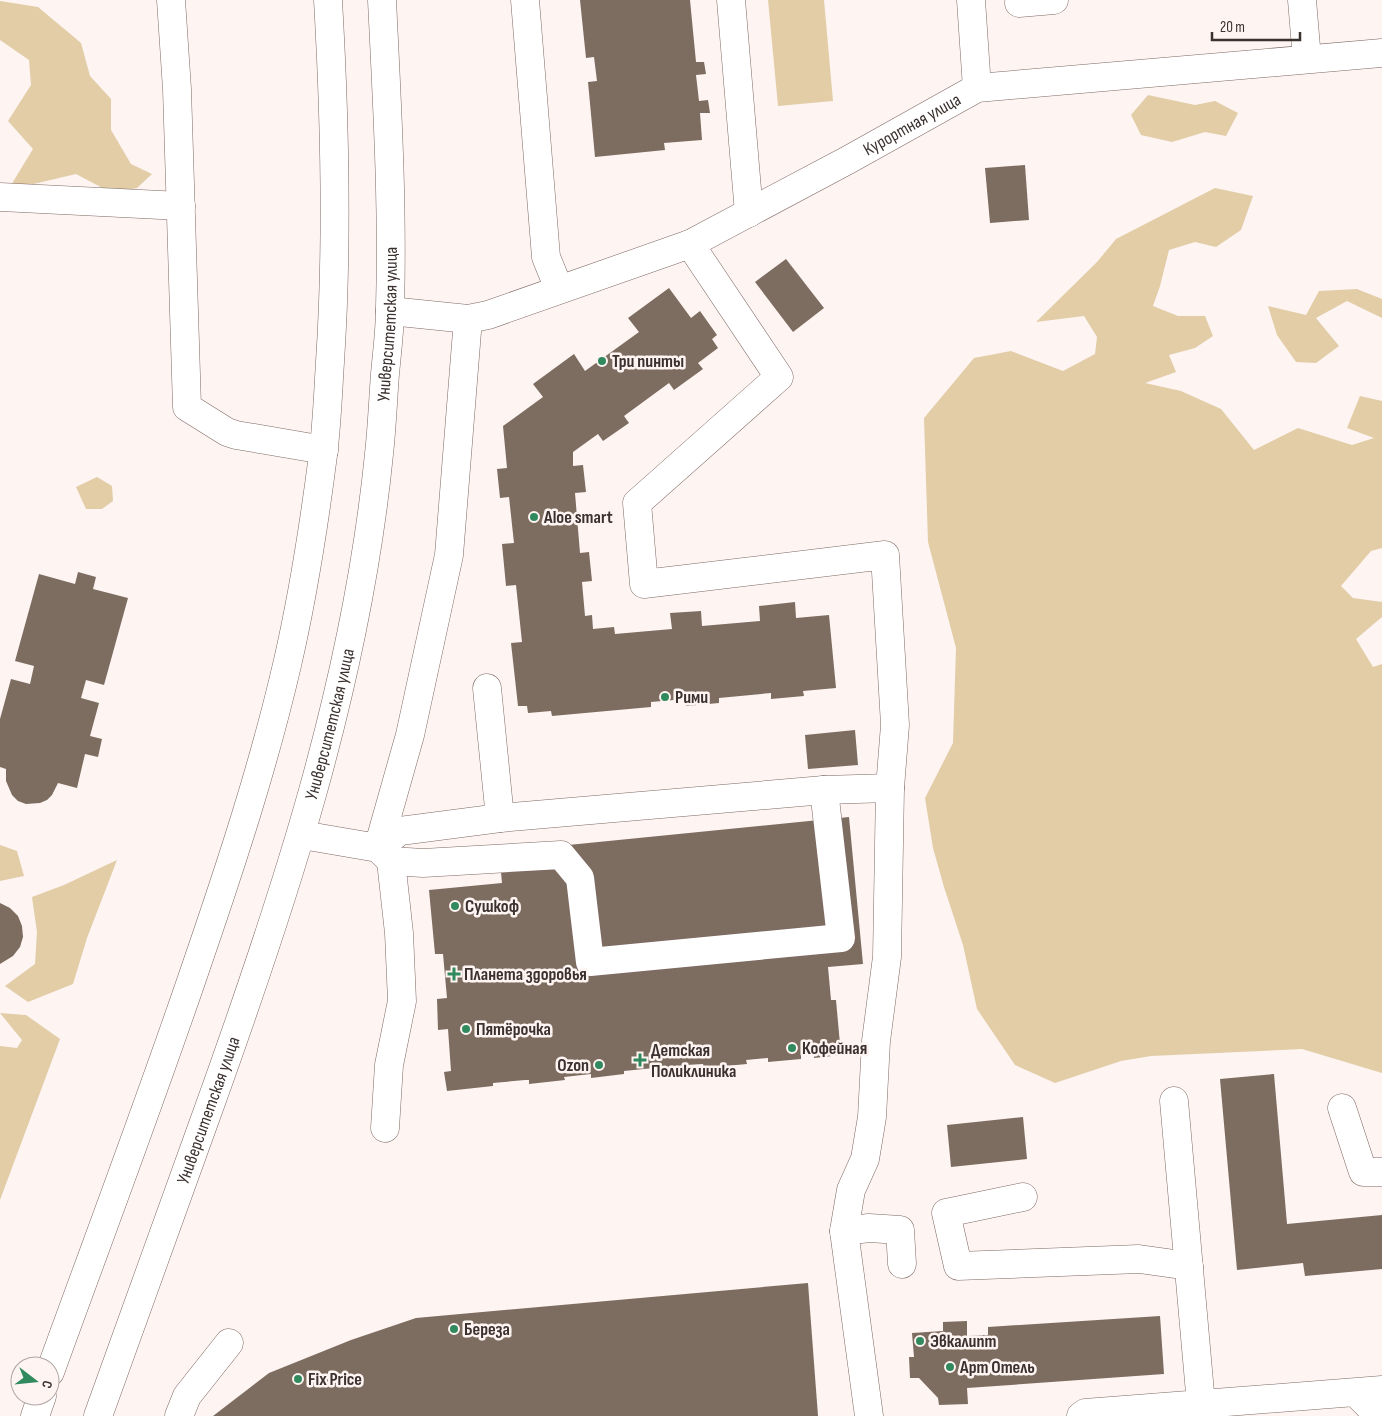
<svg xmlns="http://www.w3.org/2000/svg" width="1382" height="1416" font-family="'Sofia Sans Condensed',sans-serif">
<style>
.green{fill:#e2cda7}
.building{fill:#7d6c60}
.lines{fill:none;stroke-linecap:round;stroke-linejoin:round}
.minor-casing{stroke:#7e6964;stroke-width:29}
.major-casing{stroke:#7e6964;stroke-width:29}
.minor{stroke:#fff;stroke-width:28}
.major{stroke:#fff;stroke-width:28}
.poi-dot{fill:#31895e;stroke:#fef4f2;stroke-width:2}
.labels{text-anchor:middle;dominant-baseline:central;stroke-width:5;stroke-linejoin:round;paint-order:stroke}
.street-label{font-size:18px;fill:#3b312f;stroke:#fef4f2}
.poi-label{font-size:18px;font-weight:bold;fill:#3b312f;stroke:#fef4f2;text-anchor:start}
</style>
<rect width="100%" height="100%" fill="#fef4f2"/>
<!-- green -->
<g class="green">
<path d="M768,0h56l9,101 -55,5z"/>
<path d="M0,1l38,6 43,36 9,33 21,23v31l20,34 21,10 -15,14 -25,5 -36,-19 -68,16 25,-41 -25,-28 23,-36 -2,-25 -29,-20z"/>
<path d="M1148,95l47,10 20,-4 23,12 -12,23 -21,-4 -33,10 -31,-7 -10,-20z"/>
<path d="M1215,188l38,8 -12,34 -25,17 -21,-5 -26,8 -9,36 -7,20 25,10h27l8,20 -18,12 -26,7 7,17 -31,11 36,8 40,18 33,41 44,-22 54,17 22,-7 -27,-10 13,-32 22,5v147l-11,3 -30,35 12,12 29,4v15l-26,22 17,28 9,-3v409l-80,-24 -151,7 -30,5 -66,22 -40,-18 -38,-56 -14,-64 -19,-58 -11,-39 -8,-50 28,-55 3,-95 -28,-106 -4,-124 50,-60 37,-7 52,20 32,-17 2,-17 -13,-21 -48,6 61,-60 19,-23z"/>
<path d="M1357,289l25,10v19l-35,-17 -31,17 23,28 -23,17 -20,-1 -19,-27 -9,-29 38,9 13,-24z"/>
<path d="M97,477l15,9 1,15 -11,8h-16l-10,-22z"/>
<path d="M0,845l17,6 7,25 -24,5z"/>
<path d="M117,860l-30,78 -14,46 -45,18 -23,-16 30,-22 2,-32 -5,-35 32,-12z"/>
<path d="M0,1013l26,2 34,24 -60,161v-154l17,2 5,-8z"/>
</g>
<!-- building -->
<g class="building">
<path d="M580,0h110l6,62h8l2,12 -10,1 3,26 9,-1 2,13h-10l2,27 -38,3 1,7 -70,7 -7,-75 9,-1 -3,-24 -8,1z"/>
<path d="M1025,165l4,55 -39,3 -5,-55z"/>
<path d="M786,259l38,49 -31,24 -38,-50z"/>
<path d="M669,288l22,30 9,-7 17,24 -5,4 6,9 -20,15 5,6 -29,21 -5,-7 -45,33 5,7 -26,18 -5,-7 -25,18v14l10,-1 3,27 -11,1 5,60 9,-1 3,29 -10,1 3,34 7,-1 1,14 21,-2 1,7 57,-5 -2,-16 31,-2 1,15 58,-5 -1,-15 36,-4 1,16 33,-3 7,73 -33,3 1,5 -33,3v-6l-52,5v5l-33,3 -1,-7 -34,3v5l-99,9 -1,-5 -23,2 -1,-7h-9l-7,-63 11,-1 -6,-57 -10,1 -4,-42 12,-1 -5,-46 -9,1 -3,-29 10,-1 -4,-42 40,-29 -10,-13 41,-30 11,17 54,-39 -11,-14z"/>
<path d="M78,572l18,5 -3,12 35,9 -24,87 -18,-5 -5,18 18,5 -9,33 12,3 -4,18 -13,-3 -8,34 -19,-5 -6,12 -5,5 -7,3 -14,1 -8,-3 -6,-6 -6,-14v-12l-6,-2v-48l11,-40 19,5 4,-18 -19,-5 24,-87 36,10z"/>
<path d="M855,730l3,35 -50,4 -3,-34z"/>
<path d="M849,817l14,147 -35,3 3,33h5l5,55 -27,3v-4l-13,1v4l-33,3v-4l-22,2 1,4 -43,4 -1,-4 -17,1v4l-32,3v-4l-30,3v3l-33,4v-4l-27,3 1,3 -36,4v-4h-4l-32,3v3l-46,5 -3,-19 7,-1 -3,-42 -10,1 -1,-31 10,-1 -4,-44h-8l-6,-64 73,-7 -3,-31z"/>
<path d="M0,903l10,5 8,8 4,10 1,11 -3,10 -7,9 -13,8z"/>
<path d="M1274,1074l13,150 95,-9v54l-77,7 -2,-13 -66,7 -17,-191z"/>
<path d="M1023,1117l4,42 -76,8 -4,-42z"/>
<path d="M808,1283l10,133h-605l56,-43 82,-33 65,-22z"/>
<path d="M1160,1316l4,58 -197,14 1,16 -29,1 -1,-7 -19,-20h-9l-1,-21h5l-2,-24 31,-2v-9l24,-1v15l21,-1v-8z"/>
</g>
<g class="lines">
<!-- minor casing -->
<g class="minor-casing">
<g id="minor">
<path d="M171,0l6,89 10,318 40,25 9,3 88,15"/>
<path d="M525,0l21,257 13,32"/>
<path d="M731,0l18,213"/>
<path d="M971,0l6,88"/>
<path d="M1302,0l5,59"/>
<path d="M1019,3l35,-3"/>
<path d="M0,197l181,9"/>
<path d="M690,244l89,133 -142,126 7,81 241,-29 10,170 -5,63 -3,169 -11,84 -4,76 -7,42 -14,31 -7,41 25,185"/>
<path id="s1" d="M390,311l78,8 20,-4 202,-71 158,-84 129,-72 405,-35"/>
<path d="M487,688l13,130"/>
<path d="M302,835l76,13 13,13 8,72 3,68 -13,64 -4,63"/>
<path d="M378,848l32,-113 39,-180 19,-236"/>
<path d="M378,848l22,-17 100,-13 324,-28 66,-2"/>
<path d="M391,861l32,2 138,-8 19,23 10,84 251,-24 -17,-148"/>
<path d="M1174,1101l27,303"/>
<path d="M1342,1108l21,64h19"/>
<path d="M1023,1197l-77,16 12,53 181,-7 50,7"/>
<path d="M844,1231l25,-3 31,2 2,34"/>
<path d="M1356,1393l23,23"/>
<path d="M179,1416l8,-20 42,-53"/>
<path d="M1081,1416l4,-3 297,-23"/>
</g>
</g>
<!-- major casing -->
<g class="major-casing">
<g id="major">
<path d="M50,1372c50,-138 102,-275 149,-414 33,-96 65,-194 88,-293 16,-69 27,-140 36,-210 4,-31 5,-62 7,-93 8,-120 5,-241 -2,-362"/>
<path d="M35,1416l7,-20"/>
<path id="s2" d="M98,1416c36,-99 72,-198 107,-297 78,-216 151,-434 174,-665 3,-27 4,-54 6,-80 2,-22 5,-44 5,-66 3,-103 -3,-205 -8,-308"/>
</g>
</g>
<!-- minor -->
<use href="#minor" class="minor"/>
<!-- major -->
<use href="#major" class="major"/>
</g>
<!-- markers -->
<g class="poi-dot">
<circle cx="602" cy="361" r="5"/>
<circle cx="534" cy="517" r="5"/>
<circle cx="665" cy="697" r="5"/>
<circle cx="455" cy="906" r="5"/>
<path d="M451.5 966.5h5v5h5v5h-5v5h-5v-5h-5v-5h5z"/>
<circle cx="466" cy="1029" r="5"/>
<circle cx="792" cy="1048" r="5"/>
<path d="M637.5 1052.5h5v5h5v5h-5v5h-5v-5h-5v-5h5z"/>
<circle cx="599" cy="1065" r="5"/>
<circle cx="454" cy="1329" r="5"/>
<circle cx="920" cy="1341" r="5"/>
<circle cx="950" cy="1367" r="5"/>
<circle cx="298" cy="1379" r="5"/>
</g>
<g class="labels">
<!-- street labels -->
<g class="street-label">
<text stroke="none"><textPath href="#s1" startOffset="565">Курортная улица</textPath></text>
<text stroke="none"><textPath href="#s2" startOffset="1135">Университетская улица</textPath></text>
<text stroke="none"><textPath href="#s2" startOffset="730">Университетская улица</textPath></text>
<text stroke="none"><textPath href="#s2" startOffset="325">Университетская улица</textPath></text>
</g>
<!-- poi labels -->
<g class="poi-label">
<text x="612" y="361">Три пинты</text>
<text x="544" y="517">Aloe smart</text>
<text x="675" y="697">Рими</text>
<text x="465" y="906">Сушкоф</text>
<text x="464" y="974">Планета здоровья</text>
<text x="476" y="1029">Пятёрочка</text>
<text x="802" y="1048">Кофейная</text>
<text x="651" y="1050">Детская<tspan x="651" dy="21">Поликлиника</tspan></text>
<text x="589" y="1065" text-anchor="end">Ozon</text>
<text x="464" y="1329">Береза</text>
<text x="930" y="1341">Эвкалипт</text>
<text x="960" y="1367">Арт Отель</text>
<text x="308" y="1379">Fix Price</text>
</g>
</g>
<!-- north arrow -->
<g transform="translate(35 1381) rotate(106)"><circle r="24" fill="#fef4f2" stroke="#b0a6a4"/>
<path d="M0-4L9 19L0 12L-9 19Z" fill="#31895e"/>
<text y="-8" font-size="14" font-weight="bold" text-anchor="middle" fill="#3b312f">С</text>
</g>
<!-- scale -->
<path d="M1212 32v8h88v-8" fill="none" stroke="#3b312f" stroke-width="2.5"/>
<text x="1220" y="32" font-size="15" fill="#3b312f" stroke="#fef4f2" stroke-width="4" paint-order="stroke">20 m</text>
</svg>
